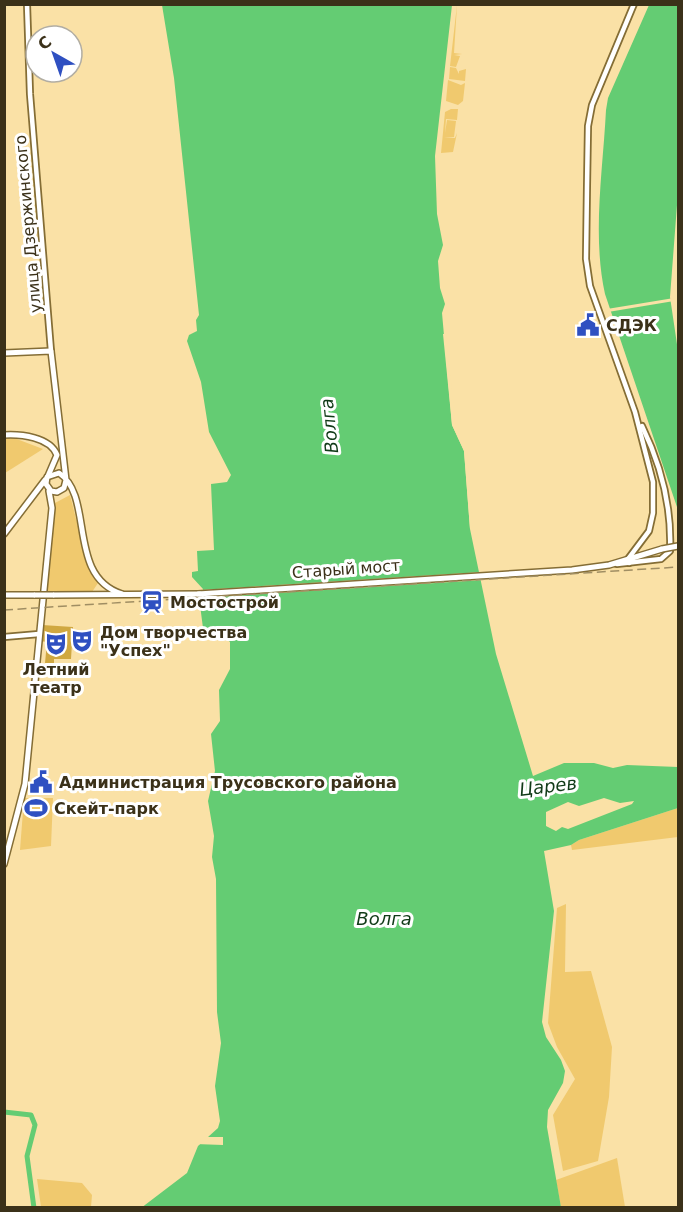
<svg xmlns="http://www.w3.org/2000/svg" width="683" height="1212" font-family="'DejaVu Sans',sans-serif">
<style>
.green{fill:#f0c96e}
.forest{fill:#d0a841}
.water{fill:#64cc73;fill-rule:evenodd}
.pier{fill:#fae1a6}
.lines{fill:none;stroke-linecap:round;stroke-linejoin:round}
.river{stroke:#64cc73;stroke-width:5}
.secondary-casing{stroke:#846d35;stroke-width:8}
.primary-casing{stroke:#846d35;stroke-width:8}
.secondary{stroke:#fff;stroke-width:4.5}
.primary{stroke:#fff;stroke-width:5}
.rail{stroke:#a08e63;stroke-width:1.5;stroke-dasharray:9 4.5;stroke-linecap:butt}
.primary-bridge-casing{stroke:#846d35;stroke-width:8;stroke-linecap:butt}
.primary-bridge{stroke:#fff;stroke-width:5}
.labels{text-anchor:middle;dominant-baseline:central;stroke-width:6;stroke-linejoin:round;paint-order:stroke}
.street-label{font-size:16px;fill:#3b3119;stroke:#fff}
.poi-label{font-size:16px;font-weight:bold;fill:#3b3119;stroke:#fff;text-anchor:start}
.water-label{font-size:18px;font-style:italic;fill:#113b18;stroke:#fff}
</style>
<rect width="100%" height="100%" fill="#fae1a6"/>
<!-- green -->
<g class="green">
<path d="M457,5l-3,48 8,1 -8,1 6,1 -4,11 -6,-1z"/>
<path d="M450,67l6,1 3,6v-3l7,-2 -1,12 -16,-2z"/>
<path d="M448,80l13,5 4,-2 -2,18 -5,4 -12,-4z"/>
<path d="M451,109h7l-1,11 -11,-1 -1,14 2,-13 9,1 -2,16h-10l11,1 2,-5 -4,19 -12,1 4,-41z"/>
<path d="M5,438h9l29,11 -38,24z"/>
<path d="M70,495l19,75 9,13 -6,9 -47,-1 10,-88z"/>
<path d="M24,798h29l-2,48 -31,4z"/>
<path d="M678,808v29l-106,13 -1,-5 8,-5z"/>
<path d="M566,904l-1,68 26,-1 21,76 -3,50 -11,64 -35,10 -10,-56 22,-36 -18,-32 -9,-24 9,-115z"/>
<path d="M617,1158l8,49h-64l-5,-27z"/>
<path d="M37,1179l45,4 10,12 -1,12h-50z"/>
</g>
<!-- forest -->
<path class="forest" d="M42,625l31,2 -2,32h-17v4h-9l2,-21 -7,-1z"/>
<!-- water -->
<g class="water">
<path d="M162,5h290l-17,151 2,58 6,31 -5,16 2,27 5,16 -3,9 10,112 12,26 6,78 26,125 37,122 31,-13h30l19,5 14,-3 51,2v41l-99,32 -8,5 -27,6 10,60 -12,111 4,15 15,23 4,11 -2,12 -15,27 -1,17 14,80 -420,1 46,-35 11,-27 20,-18 2,-7 -5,-35 6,-43 -4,-31 -1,-133 -4,-22 2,-21 -6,-35 7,-30 -4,-37 9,-13 -1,-31 11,-21v-27l-3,-3 -13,-1 -11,-10 -3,-23 3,-16 -11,-12v-5l6,-1 -1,-20 17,-1 -3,-66 16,-2 4,-7 -22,-43 -8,-50 -14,-41 2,-6 8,-4 -1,-11 3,-5 -25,-237zM604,798l16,5 14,-2 -2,3 -64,25 -6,-2 -6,4 -10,-5v-14l22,-10 11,4z"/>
<path d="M649,5h29v187l-8,105 8,54v159l-73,-216c-13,-59 -2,-124 1,-184l2,-12z"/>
</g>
<!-- pier -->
<g class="pier">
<path d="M674,298v3l-66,11 -1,-3z"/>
<path d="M443,334h3l10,96 11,20 6,78 -3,1 -6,-78 -12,-26z"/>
<path d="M482,572l1,8 -283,18v-8z"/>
<path d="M204,1137h19v8l-28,-1z"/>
</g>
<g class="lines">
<!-- river -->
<path class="river" d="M4,1112l27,3 4,10 -8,31 7,52"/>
<!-- secondary casing -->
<g class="secondary-casing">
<g id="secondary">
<path d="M27,4l3,90 21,257"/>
<path d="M629,563l-1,-4 21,-28 4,-18v-31l-18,-70 -45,-126 -4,-27 1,-73 1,-60 4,-21 42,-101"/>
<path d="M617,564l44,-5 9,-8c2,-45 -9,-86 -28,-125"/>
<path d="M4,637l35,-3"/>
</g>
</g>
<!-- primary casing -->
<g class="primary-casing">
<g id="primary">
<path d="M4,353l47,-2 15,129 -2,8 -7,4 -6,-1 -5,-7 1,-7 12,-4c36,24 7,103 63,121"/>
<path d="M4,435c17,-1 46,2 53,20l-9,21"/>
<path d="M4,534l41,-54"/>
<path d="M198,594l374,-24 37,-5 53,-16"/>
<path d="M4,595h31"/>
<path d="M53,595l147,-1"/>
<path d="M4,864l21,-80 27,-276 -3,-17"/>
</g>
</g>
<!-- secondary -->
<use href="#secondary" class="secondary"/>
<!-- primary -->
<use href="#primary" class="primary"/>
<!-- rail -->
<path class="rail" d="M4,610l674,-43"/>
<!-- primary-bridge casing -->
<g class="primary-bridge-casing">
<g id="primary-bridge">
<path d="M662,549l16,-3"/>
<path d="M35,595h18"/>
</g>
</g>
<!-- primary-bridge -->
<use href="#primary-bridge" class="primary-bridge"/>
</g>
<!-- icons -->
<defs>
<g id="civic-bare" transform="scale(1.8)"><path d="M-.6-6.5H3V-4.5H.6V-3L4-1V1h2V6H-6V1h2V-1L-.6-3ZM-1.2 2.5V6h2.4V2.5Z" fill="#2f50c1" stroke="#fff" stroke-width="2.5" paint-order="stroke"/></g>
<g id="station-bare" transform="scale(1.8)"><path d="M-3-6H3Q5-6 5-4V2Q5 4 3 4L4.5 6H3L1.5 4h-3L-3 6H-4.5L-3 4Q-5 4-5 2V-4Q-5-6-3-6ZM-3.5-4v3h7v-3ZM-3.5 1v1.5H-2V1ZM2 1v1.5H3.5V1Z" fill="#2f50c1" stroke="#fff" stroke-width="2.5" paint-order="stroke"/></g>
<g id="theatre-bare" transform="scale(1.8)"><path d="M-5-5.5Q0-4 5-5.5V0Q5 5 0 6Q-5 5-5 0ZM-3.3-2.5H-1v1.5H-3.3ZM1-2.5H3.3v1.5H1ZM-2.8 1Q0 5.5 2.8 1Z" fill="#2f50c1" stroke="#fff" stroke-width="2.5" paint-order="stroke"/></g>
<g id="stadium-bare" transform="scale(1.8)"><path d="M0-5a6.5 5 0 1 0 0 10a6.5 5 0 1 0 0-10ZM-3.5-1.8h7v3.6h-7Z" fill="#2f50c1" stroke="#fff" stroke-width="2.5" paint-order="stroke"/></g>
</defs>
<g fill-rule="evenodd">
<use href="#civic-bare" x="588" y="325"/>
<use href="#station-bare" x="152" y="602"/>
<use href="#theatre-bare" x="82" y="641"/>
<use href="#theatre-bare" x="56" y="644"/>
<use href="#civic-bare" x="41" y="782"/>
<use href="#stadium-bare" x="36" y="808"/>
</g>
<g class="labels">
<!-- street labels -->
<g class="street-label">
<text transform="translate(28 224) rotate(-95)">улица Дзержинского</text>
<text transform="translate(346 569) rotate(-4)">Старый мост</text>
</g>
<!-- poi labels -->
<g class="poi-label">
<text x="606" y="325">СДЭК</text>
<text x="170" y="602">Мостострой</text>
<text x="100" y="632">Дом творчества<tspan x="100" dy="18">"Успех"</tspan></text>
<text x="56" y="669" text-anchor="middle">Летний<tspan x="56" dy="18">театр</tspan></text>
<text x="59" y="782">Администрация Трусовского района</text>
<text x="54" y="808">Скейт-парк</text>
</g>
<!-- water labels -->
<g class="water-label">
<text transform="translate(329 426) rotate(-96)">Волга</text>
<text transform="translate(548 786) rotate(-7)">Царев</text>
<text x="384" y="918">Волга</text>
</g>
</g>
<!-- border -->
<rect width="683" height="1212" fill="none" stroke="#3b3119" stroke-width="12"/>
<!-- north arrow -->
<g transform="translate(54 54) rotate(320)"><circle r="28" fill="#ffffff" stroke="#b1ada3" stroke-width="1.5"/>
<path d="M0-4.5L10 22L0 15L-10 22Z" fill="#2f50c1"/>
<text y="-9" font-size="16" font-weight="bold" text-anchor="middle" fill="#3b3119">С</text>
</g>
</svg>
